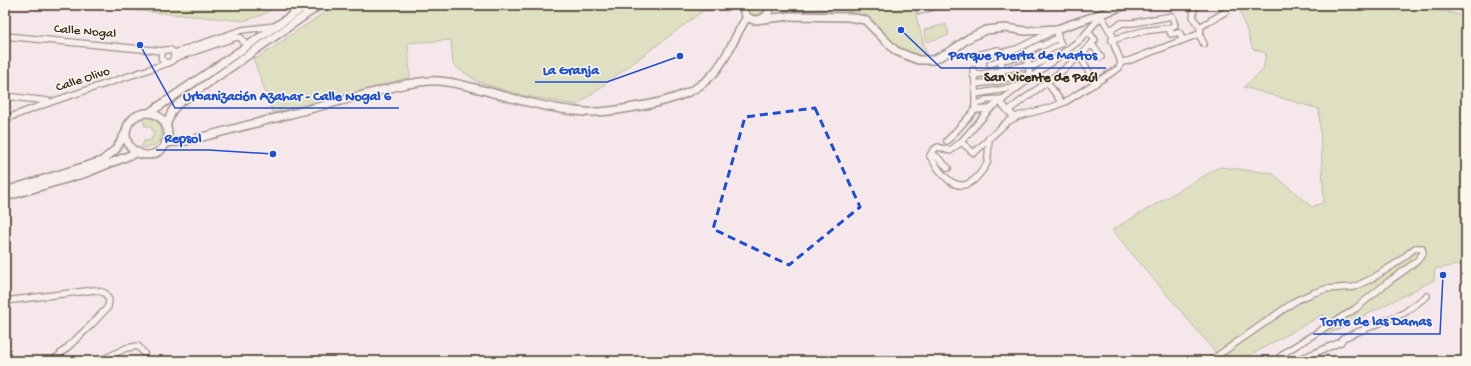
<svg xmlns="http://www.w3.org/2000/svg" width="1471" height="366" font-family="'Gochi Hand',sans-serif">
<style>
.green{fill:#c1d88e;stroke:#7e8156}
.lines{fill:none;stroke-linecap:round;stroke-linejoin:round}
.minor-casing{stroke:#3b2a1e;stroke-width:8}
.major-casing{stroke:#3b2a1e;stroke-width:10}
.minor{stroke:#fbf7ec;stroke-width:5.5}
.major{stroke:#fbf7ec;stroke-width:7}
.marked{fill:none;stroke:#1d4ed8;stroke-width:3;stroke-dasharray:8 5;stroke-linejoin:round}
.labels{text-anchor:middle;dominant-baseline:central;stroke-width:3;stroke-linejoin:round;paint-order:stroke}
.street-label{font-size:13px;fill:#3b2a1e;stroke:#fbf7ec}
.neighbourhood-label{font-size:14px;font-weight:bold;fill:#3b2a1e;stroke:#fbf7ec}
.leader{fill:none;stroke:#1d4ed8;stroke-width:1.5}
.callout-dot{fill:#1d4ed8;stroke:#fbf7ec;stroke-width:1.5}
.callout-label{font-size:14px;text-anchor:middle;font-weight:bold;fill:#1d4ed8;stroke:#fbf7ec;stroke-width:3;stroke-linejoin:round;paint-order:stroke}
</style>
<rect width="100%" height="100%" fill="#f6e7eb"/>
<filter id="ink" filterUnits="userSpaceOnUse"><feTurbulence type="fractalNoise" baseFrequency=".025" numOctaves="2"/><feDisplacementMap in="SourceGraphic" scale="8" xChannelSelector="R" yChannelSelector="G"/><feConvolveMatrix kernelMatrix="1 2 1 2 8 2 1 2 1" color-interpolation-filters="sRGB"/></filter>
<g filter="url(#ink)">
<!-- green -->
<g class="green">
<path d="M78,5h200l-13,9 -21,7z"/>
<path d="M335,5h342l8,4 19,1 -127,95 -57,-10 -36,-11 -7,-3 -24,-16 -2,-25 -43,3 2,34 -43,12 -94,24 -20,-55 6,-1z"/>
<path d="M746,5h19l-2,7 -8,3 -6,-2z"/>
<path d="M776,5h98c10,9 12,2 21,0 6,-1 12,0 18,0l14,50c-23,4 -34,-13 -48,-28 -3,-4 -7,-8 -11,-10 -22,-11 -59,-7 -83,-6l-5,-1z"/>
<path d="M1251,5h173l42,12v247l-9,1 -22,4 -1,11 -109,56 -1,-22 -84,47h-17l-111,-131 107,-63 53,6 40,34 12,-5 -5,-93 -75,-22 19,-17 3,-17 -13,-4 -13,-38z"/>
<path d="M946,24l3,11 -22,7 -3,-12z"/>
<path d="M142,118c26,-5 27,34 -1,29l3,-6 7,-1 3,-7 -3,-6 -6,-1z"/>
</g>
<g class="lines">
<!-- minor casing -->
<g class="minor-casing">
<g id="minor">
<path d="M685,5l23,2 15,-2"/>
<path d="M1011,5l1,2 18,-2"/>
<path d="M1195,5c-5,20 2,12 6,26l-2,3 5,10"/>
<path d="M920,11l20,-6"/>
<path d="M1101,16l12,20 -1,4 9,22"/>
<path d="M1200,27l25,-15 5,-7"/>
<path d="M1110,30l12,-7h11l39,-7 3,9 -6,3 2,6 8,-2 4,8"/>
<path d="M5,36l158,15c5,-2 8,-2 11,2"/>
<path d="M1112,40l31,-9 26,-3"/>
<path d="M1090,46l4,1 7,10"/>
<path d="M163,51c-7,13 12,17 11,3"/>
<path d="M174,53l68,-23 33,-4"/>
<path d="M1001,53l16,-4 40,-20 1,9 -16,8 -2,-1 -14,7"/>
<path d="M1080,55l15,29"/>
<path d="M1027,56l3,22"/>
<path d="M175,58l62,-21 4,1 6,8"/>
<path d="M1028,60l33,-16 -3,-6"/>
<path d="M1121,62l7,-1 71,-27"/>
<path d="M990,64l10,-4 27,-4"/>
<path d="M1029,68l18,-9"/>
<path d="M973,70l2,11v29"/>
<path d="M1002,70l27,-5"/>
<path d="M973,75l29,-4"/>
<path d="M1002,79l28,-4"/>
<path d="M1047,82l15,21"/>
<path d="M975,84l25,-3 2,-2 -1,-26 -3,-3 -20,5"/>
<path d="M975,94l31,-5v-1l13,-2"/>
<path d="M5,96l43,5"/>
<path d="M999,101l16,17"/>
<path d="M976,104l8,-2 1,-2 18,-1"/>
<path d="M1008,111c29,-23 63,-43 87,-71l-7,-8"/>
<path d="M5,119l46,-17 117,-39"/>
<path d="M989,138c-1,8 0,17 -2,25 -3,7 -8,12 -13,17 -19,16 -35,-9 -44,-24l3,-6 5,-3 12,4 11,-9 29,-33 90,-69 24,-27"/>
<path d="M947,141l28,-31 15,-1"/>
<path d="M961,142l13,11 33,-31 11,-6 31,-8 16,-6 54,-34 2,-6"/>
<path d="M930,156h6l12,12"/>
<path d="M5,301l90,-11 10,3 4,7 -1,7 -17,18 -38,36"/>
<path d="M100,361l26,-13 12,-2 6,7"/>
<path d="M1210,361l87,-61 16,-7 13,-4 28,-2 19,-9 25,-16 17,-14h7l1,5 -7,9 -28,20 -33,27 -68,42 -7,6v4"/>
<path d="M1295,361l46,-19 2,-4 61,-25 23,-17"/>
</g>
</g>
<!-- major casing -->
<g class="major-casing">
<g id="major">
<path d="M743,5c-1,20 27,20 27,0"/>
<path d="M763,19l27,-3 58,1 17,3 31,31 22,9h15l18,-9 18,-13 17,-8 20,-2 20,3 31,-2 70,-24"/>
<path d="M149,113l158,-108"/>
<circle cx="147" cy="134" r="21"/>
<path d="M166,126l6,-15 6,-7 142,-99"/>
<path d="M165,143l22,-2 219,-57c10,-1 22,-4 33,-3 23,2 43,9 65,15 26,7 54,14 81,16 22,1 44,-4 66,-8 23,-5 46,-12 62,-30 15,-16 22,-39 34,-57"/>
<path d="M5,191l97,-30 14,-12 10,-17"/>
<path d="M5,197l81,-24 52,-21"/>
</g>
</g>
<!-- minor -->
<use href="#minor" class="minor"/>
<!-- major -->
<use href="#major" class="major"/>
</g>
</g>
<!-- marked area -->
<path d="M0 0H1471V366H0ZM815,108l45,99 -71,58 -76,-36 32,-112z" fill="#f6e7eb" fill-opacity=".55" fill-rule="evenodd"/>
<path class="marked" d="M815,108l45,99 -71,58 -76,-36 32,-112z"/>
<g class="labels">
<!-- street labels -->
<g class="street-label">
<text transform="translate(85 32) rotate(5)">Calle Nogal</text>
<text transform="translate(83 80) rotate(-18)">Calle Olivo</text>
</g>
<!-- neighbourhood labels -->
<g class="neighbourhood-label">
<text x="1041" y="78">San Vicente de Paúl</text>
</g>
</g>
<!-- callouts -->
<path class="leader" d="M901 30L941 68H1106M680 56L607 82H535M140 45L175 108H399M273 154L209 150H156M1443 275L1440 334H1313"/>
<g class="callout-dot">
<circle cx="901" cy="30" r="4"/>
<circle cx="680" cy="56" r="4"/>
<circle cx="140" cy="45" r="4"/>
<circle cx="273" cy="154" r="4"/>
<circle cx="1443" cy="275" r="4"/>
</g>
<g class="callout-label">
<text x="1023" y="59">Parque Puerta de Martos</text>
<text x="571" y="74">La Granja</text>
<text x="287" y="100">Urbanización Azahar - Calle Nogal 6</text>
<text x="183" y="142">Repsol</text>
<text x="1376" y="325">Torre de las Damas</text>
</g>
<!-- margin -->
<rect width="1471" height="366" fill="none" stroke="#fbf7ec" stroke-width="20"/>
<rect x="10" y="10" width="1451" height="346" fill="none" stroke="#3b2a1e" stroke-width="1.5" filter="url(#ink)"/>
</svg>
